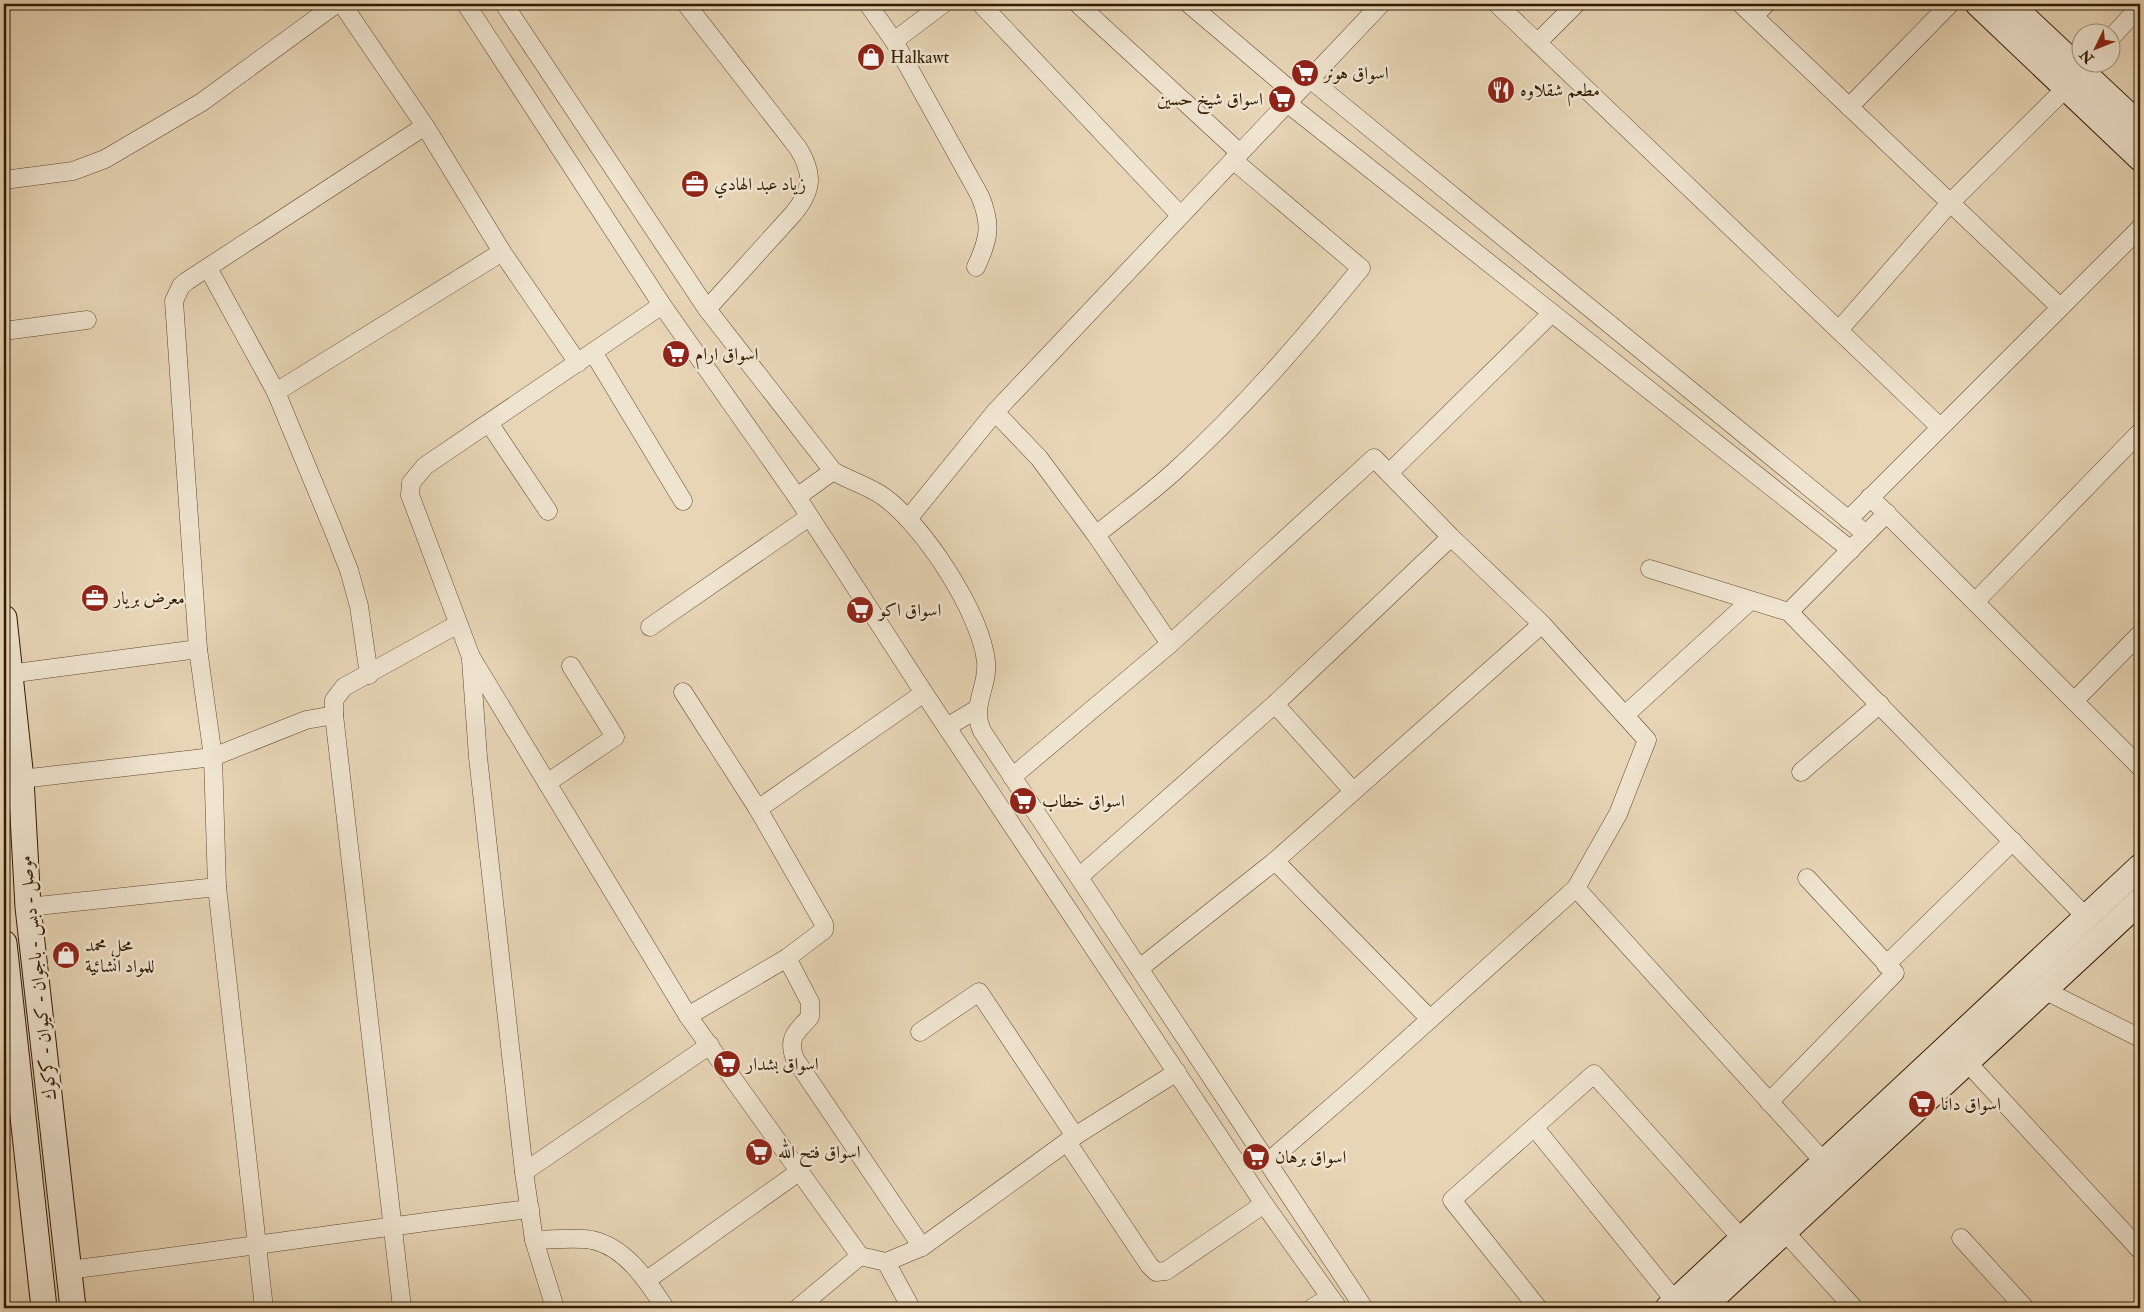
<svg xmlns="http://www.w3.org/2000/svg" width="2144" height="1312" font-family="'IM FELL Double Pica',Amiri,serif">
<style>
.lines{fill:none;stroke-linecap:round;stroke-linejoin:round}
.street-casing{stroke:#5e492e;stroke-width:19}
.secondary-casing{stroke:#311a00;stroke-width:27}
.street{stroke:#efe4d0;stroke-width:18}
.secondary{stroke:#efe4d0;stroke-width:25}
.labels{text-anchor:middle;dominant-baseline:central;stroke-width:5;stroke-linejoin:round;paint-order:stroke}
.poi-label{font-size:18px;fill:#311a00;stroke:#efe4d0;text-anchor:start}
.street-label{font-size:18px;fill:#311a00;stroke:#efe4d0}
</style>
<rect width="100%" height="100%" fill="#e7d5b6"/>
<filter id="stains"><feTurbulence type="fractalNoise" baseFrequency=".004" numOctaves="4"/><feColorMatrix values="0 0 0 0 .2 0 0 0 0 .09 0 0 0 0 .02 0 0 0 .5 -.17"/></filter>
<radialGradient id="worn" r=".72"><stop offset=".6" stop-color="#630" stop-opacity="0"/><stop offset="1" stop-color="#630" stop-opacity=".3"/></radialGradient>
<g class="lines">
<!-- street casing -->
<g class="street-casing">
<g id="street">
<path d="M342,4l83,122 77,126 76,111"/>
<path d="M466,4l196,301 135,192 127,196 340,511 74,104"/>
<path d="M504,4l203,305 126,162c17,10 36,15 51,26 40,29 96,115 102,164 3,26 -16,44 -4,70l382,577"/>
<path d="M686,4l112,144c16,26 15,42 -5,66l-86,95"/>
<path d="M868,4l26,37 86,155c12,29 9,43 -4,71"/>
<path d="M981,4l199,211"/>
<path d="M1078,4l162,149"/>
<path d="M1189,4l106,90"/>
<path d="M1497,4l443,423"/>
<path d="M1741,4l319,303"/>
<path d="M1754,16l12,-12"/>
<path d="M2112,37l28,-31"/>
<path d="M894,41l49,-37"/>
<path d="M1538,42l38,-38"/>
<path d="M1310,79l556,455"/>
<path d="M1287,103l564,447"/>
<path d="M1849,107l101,-103"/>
<path d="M4,180l69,-9 32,-12 97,-57 134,-98"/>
<path d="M208,268l68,124 56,135 17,43 10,36 10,69"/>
<path d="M662,305l-237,161 -14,17 -1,12 61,162 217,359 172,240 26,6 36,-15 153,-111 102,-64"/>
<path d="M1839,330l111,-127 116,-115"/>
<path d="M4,331l83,-11"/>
<path d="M593,352l90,149"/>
<path d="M276,392l226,-140"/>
<path d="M995,412l44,46 57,77 74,109"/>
<path d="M489,423l59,88"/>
<path d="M1389,473l163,-160"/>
<path d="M797,497l36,-26"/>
<path d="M1870,497l270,270"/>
<path d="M908,519l87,-107 386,-408"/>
<path d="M1848,520l292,-292"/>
<path d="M1096,535c27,-22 55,-42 80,-65 68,-62 127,-131 185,-202l-128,-108"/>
<path d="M1650,569l139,43 297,305"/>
<path d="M1975,602l165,-170"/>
<path d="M1789,612l98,-99"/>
<path d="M650,627l159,-110"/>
<path d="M471,660l7,97 46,415 10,68 21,68"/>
<path d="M8,674l190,-25"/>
<path d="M683,692l75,117 66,115v6l-37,28 -99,58"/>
<path d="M2074,701l66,-67"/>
<path d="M1275,704l78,87"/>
<path d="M1625,715l125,-114"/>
<path d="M947,727l30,-18"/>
<path d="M1801,772l79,-68"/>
<path d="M1012,777l158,-133 204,-186 77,79 91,87 105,116 -29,74 -42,74 -218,196 -89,77"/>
<path d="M21,779l192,-22 93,-37 28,-5"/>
<path d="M547,783l68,-46 -44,-71"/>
<path d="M758,809l166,-116"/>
<path d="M1275,861l155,158"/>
<path d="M1079,877l196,-173 176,-167"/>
<path d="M1576,888l248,274"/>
<path d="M28,907l189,-20"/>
<path d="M787,958l23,44v15c-14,15 -23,21 -15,42l127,188"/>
<path d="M1886,965l127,-124"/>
<path d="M1140,968l135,-107 267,-237"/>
<path d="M2046,991l94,47"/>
<path d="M920,1032l59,-40 96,144"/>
<path d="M1966,1061l174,189"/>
<path d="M1769,1102l126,-129 -88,-95"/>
<path d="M1535,1128l140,173"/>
<path d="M1067,1142l82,123 7,7 10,-1 98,-67"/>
<path d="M524,1172l186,-127"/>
<path d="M1784,1231l70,77"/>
<path d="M1961,1238l64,70"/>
<path d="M534,1240c18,0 40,-3 58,0 34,7 56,42 73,68"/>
<path d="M886,1262l25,46"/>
<path d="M68,1270c154,-19 308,-43 462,-61"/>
<path d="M647,1280l153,-109"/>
<path d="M264,1308l-47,-421 -4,-130 -15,-108 -24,-348 7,-15 6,-5 238,-155"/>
<path d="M402,1308l-68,-593v-15l10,-13 114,-63"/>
<path d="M798,1308l62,-52"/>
<path d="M1312,1308l18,-11"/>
<path d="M1538,1308l-86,-108 142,-126 148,165"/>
</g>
</g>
<!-- secondary casing -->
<g class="secondary-casing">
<g id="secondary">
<path d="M1978,4l162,154"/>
<path d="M2010,4l130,122"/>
<path d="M4,618l17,161 7,128 45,401"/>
<path d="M4,943l40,365"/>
<path d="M1668,1308l472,-441"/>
<path d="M1702,1308l438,-407"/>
</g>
</g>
<!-- street -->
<use href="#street" class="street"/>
<!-- secondary -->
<use href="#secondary" class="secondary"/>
</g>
<!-- icons -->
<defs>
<g id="shop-disc" transform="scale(1.4375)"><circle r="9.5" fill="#8f2418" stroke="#efe4d0"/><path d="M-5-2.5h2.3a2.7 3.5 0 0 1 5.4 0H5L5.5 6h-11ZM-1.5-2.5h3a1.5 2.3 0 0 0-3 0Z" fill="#fff"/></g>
<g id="supermarket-disc" transform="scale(1.4375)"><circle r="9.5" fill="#8f2418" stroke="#efe4d0"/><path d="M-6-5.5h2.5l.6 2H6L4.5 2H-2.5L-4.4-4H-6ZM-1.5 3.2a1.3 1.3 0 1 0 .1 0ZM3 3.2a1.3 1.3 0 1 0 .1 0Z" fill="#fff"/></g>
<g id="restaurant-disc" transform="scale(1.4375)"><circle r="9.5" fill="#8f2418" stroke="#efe4d0"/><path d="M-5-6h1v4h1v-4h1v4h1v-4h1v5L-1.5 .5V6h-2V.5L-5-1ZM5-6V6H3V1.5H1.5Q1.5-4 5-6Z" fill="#fff"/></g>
<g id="office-disc" transform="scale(1.4375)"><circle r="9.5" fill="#8f2418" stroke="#efe4d0"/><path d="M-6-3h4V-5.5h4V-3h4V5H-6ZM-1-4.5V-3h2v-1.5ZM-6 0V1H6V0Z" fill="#fff"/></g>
</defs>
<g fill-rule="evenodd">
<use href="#shop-disc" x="871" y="57"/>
<use href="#supermarket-disc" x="1305" y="73"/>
<use href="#restaurant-disc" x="1501" y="90"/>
<use href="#supermarket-disc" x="1282" y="99"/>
<use href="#office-disc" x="695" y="184"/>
<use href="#supermarket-disc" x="676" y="354"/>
<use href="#office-disc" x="95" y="598"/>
<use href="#supermarket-disc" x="860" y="610"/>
<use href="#supermarket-disc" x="1023" y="801"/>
<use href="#shop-disc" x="66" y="955"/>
<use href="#supermarket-disc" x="727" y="1064"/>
<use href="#supermarket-disc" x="1922" y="1104"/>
<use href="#supermarket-disc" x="759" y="1152"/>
<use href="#supermarket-disc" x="1256" y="1157"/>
</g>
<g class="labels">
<!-- poi labels -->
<g class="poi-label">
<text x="890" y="57">Halkawt</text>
<text x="1324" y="73">اسواق هونر</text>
<text x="1520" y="90">مطعم شقلاوه</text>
<text x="1263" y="99" text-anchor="end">اسواق شيخ حسين</text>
<text x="714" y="184">زياد عبد الهادي</text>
<text x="695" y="354">اسواق ارام</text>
<text x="114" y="598">معرض بريار</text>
<text x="879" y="610">اسواق اكو</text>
<text x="1042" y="801">اسواق خطاب</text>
<text x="85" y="945">محل محمد<tspan x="85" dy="21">للمواد انشائية</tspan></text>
<text x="746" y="1064">اسواق بشدار</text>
<text x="1941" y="1104">اسواق دانا</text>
<text x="778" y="1152">اسواق فتح الله</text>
<text x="1275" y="1157">اسواق برهان</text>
</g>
<!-- street labels -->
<g class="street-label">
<text transform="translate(38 978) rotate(-96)">موصل - دبس - باجوان - كيوان - كركوك</text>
</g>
</g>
<!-- margin -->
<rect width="2144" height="1312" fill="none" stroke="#e7d5b6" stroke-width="20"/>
<rect x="5" y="5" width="2134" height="1302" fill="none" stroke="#311a00" stroke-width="2.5"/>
<rect x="10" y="10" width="2124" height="1292" fill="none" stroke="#311a00"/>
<!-- north arrow -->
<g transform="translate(2096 48) rotate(227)"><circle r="24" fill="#efe4d0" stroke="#a3937d"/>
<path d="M0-4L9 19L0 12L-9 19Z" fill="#8f2418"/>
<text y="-8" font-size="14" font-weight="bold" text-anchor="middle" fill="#311a00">N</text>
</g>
<rect width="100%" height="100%" filter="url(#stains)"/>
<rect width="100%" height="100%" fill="url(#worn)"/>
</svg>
